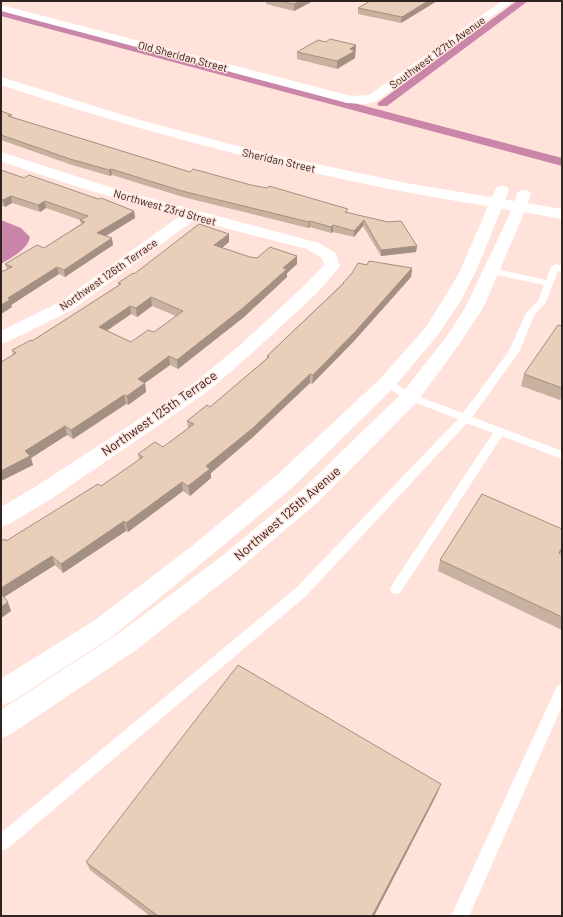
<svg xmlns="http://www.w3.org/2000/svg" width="563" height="917" font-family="Barlow,sans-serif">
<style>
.water{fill:#c986a8}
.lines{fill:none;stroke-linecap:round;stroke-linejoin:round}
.canal{fill:#c986a8;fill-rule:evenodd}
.service{fill:#fff;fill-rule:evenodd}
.minor{fill:#fff;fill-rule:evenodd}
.primary{fill:#fff;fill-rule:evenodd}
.wall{fill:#c8b19f;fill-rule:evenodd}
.shaded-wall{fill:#a39082}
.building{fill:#e9ceb9;stroke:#a39082;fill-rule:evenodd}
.labels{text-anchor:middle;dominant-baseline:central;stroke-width:3;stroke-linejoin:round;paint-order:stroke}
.far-street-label{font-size:11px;fill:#302320;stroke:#ffe3db}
.street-label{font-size:13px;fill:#302320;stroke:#ffe3db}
</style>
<rect width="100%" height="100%" fill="#ffe3db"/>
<!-- water -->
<path class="water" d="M1,220l20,8 9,9c-2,12 -19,21 -29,27z"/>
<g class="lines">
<!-- canal -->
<g class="canal">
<path d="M517,1h11l-141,105h-8l-2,-2 2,-2z"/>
<path d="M1,10l561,148v8l-561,-150z"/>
</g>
<!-- service -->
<g class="service">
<path d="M555,264l7,2v6l-4,-1 -12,31 -11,12 -16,38 -47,65 90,34v8l-60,-23 -102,157 -4,1 -4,-1 -2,-4 2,-4 101,-152 -26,-10 -161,173 -299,253 -6,2v-18l295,-245 162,-169 -52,-20 -23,-14 -1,-2 1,-2h8l23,14 49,18 46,-62 17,-38 12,-12 6,-16 -52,-11 -4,-3 4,-3 54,12 5,-13z"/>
<path d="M562,684v22l-93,210h-18l106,-230z"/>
</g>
<!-- minor -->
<g class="minor">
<path d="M502,1h11l-136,100 -12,3 -18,-1 -346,-92v-6l350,91 18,-1z"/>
<path d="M1,152l121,39 197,52 16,10 5,13 -23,27 -66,61 -44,38 -156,107 -42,25 -8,3v-20l34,-20 158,-103 46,-38 66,-61 19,-20 -2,-7 -15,-9 -113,-29 -122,90 -65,32 -6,1v-12l59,-29 120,-86c-61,-16 -120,-34 -179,-55z"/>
<path d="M502,186l5,1 2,3 -33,81 -16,31 -23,34 -43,51 -101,100 -85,71 -95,78 -102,66 -10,3v-26l94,-59 97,-74 85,-71 103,-96 45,-51 17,-26 18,-31 35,-81 2,-3z"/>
<path d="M524,190l5,1 2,3 -9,24 -39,90 -23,35 -43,59 -98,99 -81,69 -102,80 -125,84 -10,4v-28l117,-76 104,-78 81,-67 100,-97 44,-56 18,-28 43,-90 9,-24 2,-3z"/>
</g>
<!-- primary -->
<path class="primary" d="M1,77l135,42 129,34 141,30 156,26v10c-61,-11 -121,-20 -182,-32 -128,-26 -255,-61 -379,-102z"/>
</g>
<!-- wall -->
<g class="wall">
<path d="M266,1h47l-19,10 -28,-7z"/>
<path d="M370,1h67l-36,22 -43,-9v-6z"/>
<path d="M326,42l30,3 -1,13 -18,11 -40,-10v-7z"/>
<path d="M1,111l12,7 177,54 158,40 69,34 -1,6 -35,4 -18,-30 -9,11 -21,-5 -2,1 -21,-6 -2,1 -125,-31 -71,-22 -2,1 -38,-11 -71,-25z"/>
<path d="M1,170l23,8 74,21 36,12 1,7 -29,18 7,9 -48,32 -6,-3 -48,31 1,2 -11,7v-42l6,-3 -2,-5 39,-16 37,-24 -1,-4 -34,-12 -6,4 -28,-9 -7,4 -4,-2z"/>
<path d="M229,242l-7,6 28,9 47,7 -10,9v4l-43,40 -66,52 -8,-4 -25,18 1,9 -18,13 -2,-1 -53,35 -6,-4 -36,23 2,7 -32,16v-119l12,-7 -1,-5 20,-9 87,-56 -1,-2 16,-9zM152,306l24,10 -22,16 -23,10 -24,-11 24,-17 6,3z"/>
<path d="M367,265l45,3 -1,9 -57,64 -42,43 -2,-1 -57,54 -42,36v5l-21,18 -7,-5 -55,41 -2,-1 -63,42 -8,-8 -51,32 7,14 -10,7v-77h5l95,-55 38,-26 -1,-6 25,-7 25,-19 -1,-7 23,-14 57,-49v-2l75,-72 1,-1z"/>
<path d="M562,326v71l-2,3 -39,-14 3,-12z"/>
<path d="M560,554l2,1v75l-124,-59 2,-11z"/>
<path d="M437,794l-63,122h-224l-60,-46 -4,-8z"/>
</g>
<!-- shaded-wall -->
<g class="shaded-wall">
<path d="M300,1h13l-19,10v-7z"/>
<path d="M428,1h9l-36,22 1,-6z"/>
<path d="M356,45l-1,13 -18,11v-8l13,-12z"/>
<path d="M111,169l1,6 -2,1 -1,-6z"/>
<path d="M11,196l1,7 -7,4 -2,-7z"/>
<path d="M45,201l1,7 -6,4 -2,-7z"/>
<path d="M134,211l1,7 -36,22 -2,-7z"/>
<path d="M364,220l-1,6 -9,11v-6z"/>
<path d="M310,221v6l-2,1 1,-6z"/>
<path d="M333,225v7l-2,1v-6z"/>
<path d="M229,234v8l-15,12v-9z"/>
<path d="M112,238l1,7 -48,32 -1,-7z"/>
<path d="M417,246l-1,6 -35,4v-6z"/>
<path d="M297,256v8l-10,9v4l-43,40 -66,52 -1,-9z"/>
<path d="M57,267l2,7 -48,31 1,2 -11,7v-9l7,-7z"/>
<path d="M412,268l-1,9 -57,64 -42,43 1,-9z"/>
<path d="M151,297l1,9 -15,11 -1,-9z"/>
<path d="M130,306l1,8 -31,21 -1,-8z"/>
<path d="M169,356l1,9 -25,18 1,9 -18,13 -1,-9 11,-17z"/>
<path d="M310,374v9l-57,54 -42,36v5l-21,18 -2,-10 18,-20z"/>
<path d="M124,395l2,9 -53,35 -2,-9z"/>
<path d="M65,426l2,9 -36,23 2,7 -32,16v-10l24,-20z"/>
<path d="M182,482l1,9 -55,41 -2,-9z"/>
<path d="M124,521l2,10 -63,42 -2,-9z"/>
<path d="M562,547v3l-8,15 5,-12z"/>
<path d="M52,556l3,9 -54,34v-11z"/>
<path d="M8,602l3,9 -10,7v-11z"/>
<path d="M441,784l-4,10 -63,122h-2z"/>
</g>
<!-- building -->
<g class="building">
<path d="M279,1h21l-6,3z"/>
<path d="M370,1h58l-26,16 -44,-9z"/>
<path d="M330,39l26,6 -6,4 5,2 -18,10 -40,-9 21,-12 8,2z"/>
<path d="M1,111l11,4 -4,1 182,56 3,-3 58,16 16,3 2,-2 79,23 -3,3 43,10 13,-1 16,25 -36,4 -17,-30 -10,11 -21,-6 -2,2 -21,-6 -1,1 -127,-31 -71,-22 -2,1 -39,-11 -69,-24z"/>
<path d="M1,170l23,8 5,-3 69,24 3,-1 33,13 -37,22 15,5 -48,32 -7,-3 -49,31 2,2 -9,5v-33l11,-5 -7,-3 32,-19 7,3 41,-26 -5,-2 8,-4 -43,-15 -7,4 -27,-9 -8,4 -2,-1z"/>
<path d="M199,224l30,10 -15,11 36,12 7,1 13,-11 27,9 -14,12 4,1 -44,39 -66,52 -8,-4 -31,23 7,4 -18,13 -3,-1 -53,35 -6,-4 -40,25 5,5 -29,15v-109l15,-9 -4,-3 19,-10 1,1 89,-57 -3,-1 15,-10 1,1zM151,297l32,14 -29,21 -6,-2 -17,12 -32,-15 31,-21 6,2z"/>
<path d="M369,261l43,7 -57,64 -42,43 -3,-1 -57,54 -47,38 4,3 -22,17 -6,-4 -56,41 -2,-2 -63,43 -9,-8 -51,32v-47l4,-2 1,2 92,-57 3,2 42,-29 -5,-3 17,-12 8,5 31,-23 -7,-3 20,-16 3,2 59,-50 -2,-1 77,-73h-1l9,-10 6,-10 9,2z"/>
<path d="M558,325l4,1v62l-38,-14z"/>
<path d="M482,494l80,35v18l-3,6 3,2v62l-122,-57z"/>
<path d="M1,594l7,8 -7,5z"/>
<path d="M238,665l203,119 -69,132h-214l-72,-54z"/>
</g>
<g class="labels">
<!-- far-street labels -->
<g class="far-street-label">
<text transform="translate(437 52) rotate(-36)">Southwest 127th Avenue</text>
<text transform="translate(183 56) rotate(15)">Old Sheridan Street</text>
<text transform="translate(279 160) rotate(13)">Sheridan Street</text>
<text transform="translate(165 207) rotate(16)">Northwest 23rd Street</text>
<text transform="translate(108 274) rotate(-35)">Northwest 126th Terrace</text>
</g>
<!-- street labels -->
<g class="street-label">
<text transform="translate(159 413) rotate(-35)">Northwest 125th Terrace</text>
<text transform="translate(287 513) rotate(-41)">Northwest 125th Avenue</text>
</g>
</g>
<!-- border -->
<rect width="563" height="917" fill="none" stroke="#302320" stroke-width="4"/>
</svg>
